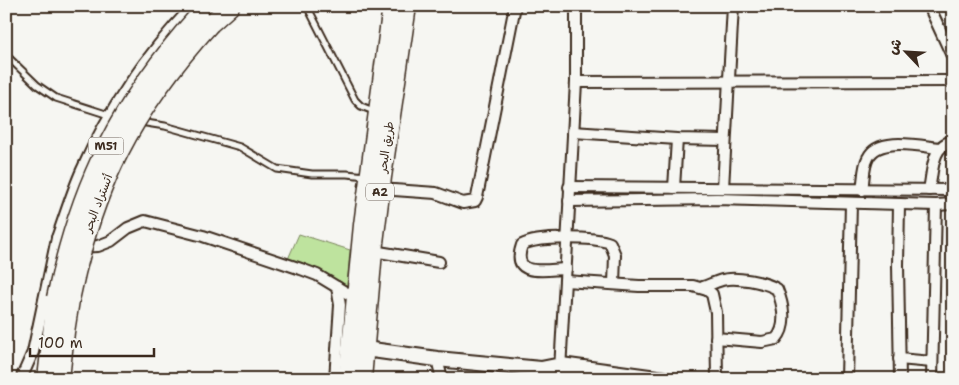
<svg xmlns="http://www.w3.org/2000/svg" width="959" height="385" font-family="'Shantell Sans','Playpen Sans Arabic',sans-serif">
<style>
.green{fill:#bee39e;stroke:#7c865e}
.lines{fill:none;stroke-linecap:round;stroke-linejoin:round}
.lane-casing{stroke:#3b2a1e;stroke-width:9}
.street-casing{stroke:#3b2a1e;stroke-width:14}
.secondary-casing{stroke:#3b2a1e;stroke-width:18}
.highway-casing{stroke:#3b2a1e;stroke-width:21}
.lane{stroke:#f6f6f2;stroke-width:5}
.street{stroke:#f6f6f2;stroke-width:10}
.secondary{stroke:#f6f6f2;stroke-width:14}
.highway{stroke:#f6f6f2;stroke-width:18}
.highway-bridge-casing{stroke:#3b2a1e;stroke-width:21;stroke-linecap:butt}
.highway-bridge{stroke:#f6f6f2;stroke-width:18}
.labels{text-anchor:middle;dominant-baseline:central;stroke-width:4.5;stroke-linejoin:round;paint-order:stroke}
.shield{fill:#f6f6f2;stroke:#73675e;stroke-width:1}
.shield-label{font-size:11px;font-weight:bold;fill:#3b2a1e}
.street-label{font-size:12px;fill:#3b2a1e;stroke:#f6f6f2}
</style>
<rect width="100%" height="100%" fill="#f6f6f2"/>
<filter id="ink" filterUnits="userSpaceOnUse"><feTurbulence type="fractalNoise" baseFrequency=".02" numOctaves="2"/><feDisplacementMap in="SourceGraphic" scale="10" xChannelSelector="R" yChannelSelector="G"/><feConvolveMatrix kernelMatrix="1 2 1 2 8 2 1 2 1" color-interpolation-filters="sRGB"/></filter>
<g filter="url(#ink)">
<!-- green -->
<path class="green" d="M299,234l51,16 -3,37 -28,-15 -31,-13z"/>
<g class="lines">
<!-- lane casing -->
<g class="lane-casing">
<g id="lane">
<path d="M307,6l48,94 6,6 15,6"/>
<path d="M6,55l31,30 19,13 56,18"/>
<path d="M140,122l25,4 75,21 37,22 35,5h35l19,2"/>
</g>
</g>
<!-- street casing -->
<g class="street-casing">
<g id="street">
<path d="M929,6l24,52"/>
<path d="M942,6l11,22"/>
<path d="M576,82l377,-1"/>
<path d="M573,132l104,7 48,1"/>
<path d="M569,187l384,3"/>
<path d="M674,188l3,-49"/>
<path d="M723,188l10,-182"/>
<path d="M380,189l56,4 27,10 12,-2 2,-4 38,-191"/>
<path d="M862,190c2,-10 1,-23 6,-32 10,-22 52,-12 71,-10"/>
<path d="M929,190c4,-18 2,-45 24,-49"/>
<path d="M569,201l148,-2 219,6 17,-1"/>
<path d="M899,204l-1,61 2,114"/>
<path d="M57,238c8,-22 15,-46 25,-68 27,-61 65,-116 111,-164"/>
<path d="M373,251l66,11"/>
<path d="M566,269c-19,0 -56,10 -44,-24 15,-9 72,-8 88,-2l5,12 -1,29"/>
<path d="M565,281l74,5h54l14,4 5,4 4,18 1,67"/>
<path d="M703,287c6,-2 12,-5 19,-7 14,-4 43,2 55,9 6,15 11,37 -1,50l-14,3 -46,-4"/>
<path d="M437,359l5,20"/>
<path d="M899,359l33,3"/>
<path d="M560,370l16,-288v-76"/>
<path d="M21,379l12,-27 24,-114 20,9 21,-1 13,-5 17,-13 17,-7 58,15 98,33 16,6 38,23"/>
<path d="M335,379l5,-74 -3,-18"/>
<path d="M847,379l4,-176"/>
<path d="M932,379l4,-174"/>
</g>
</g>
<!-- secondary casing -->
<g class="secondary-casing">
<g id="secondary">
<path d="M365,349l72,10 104,10 20,-4 103,14"/>
<path d="M541,369l18,8 14,2"/>
</g>
</g>
<!-- highway casing -->
<g class="highway-casing">
<g id="highway">
<path d="M210,24l20,-18"/>
<path d="M47,379l9,-81"/>
<path d="M60,379l5,-47 5,-32"/>
<path d="M348,379l15,-154 29,-219"/>
<path d="M362,379l11,-128 9,-74 25,-171"/>
</g>
</g>
<!-- lane -->
<use href="#lane" class="lane"/>
<!-- street -->
<use href="#street" class="street"/>
<!-- secondary -->
<use href="#secondary" class="secondary"/>
<!-- highway -->
<use href="#highway" class="highway"/>
<!-- highway-bridge casing -->
<g class="highway-bridge-casing">
<g id="highway-bridge">
<path d="M56,298c24,-115 64,-195 143,-283"/>
<path d="M70,300c23,-114 62,-190 140,-276"/>
</g>
</g>
<!-- highway-bridge -->
<use href="#highway-bridge" class="highway-bridge"/>
</g>
</g>
<g class="labels">
<!-- shield labels -->
<g class="shield">
<rect x="88.5" y="137.5" width="35" height="17" rx="4"/>
<rect x="366" y="183.5" width="28" height="17" rx="4"/>
</g>
<g class="shield-label">
<text x="106" y="146">M51</text>
<text x="380" y="192">A2</text>
</g>
<!-- street labels -->
<g class="street-label">
<text transform="translate(386 147) rotate(-82)">طريق البحر</text>
<text transform="translate(98 203) rotate(-69)">أتستراد البحر</text>
</g>
</g>
<!-- margin -->
<rect width="959" height="385" fill="none" stroke="#f6f6f2" stroke-width="25"/>
<rect x="12" y="12" width="934" height="360" fill="none" stroke="#3b2a1e" stroke-width="2" filter="url(#ink)"/>
<!-- north arrow -->
<g transform="translate(906 52) rotate(295)" stroke="#f6f6f2" stroke-width="4" paint-order="stroke">
<path d="M0-4L9 19L0 12L-9 19Z" fill="#3b2a1e"/>
<text y="-8" font-size="14" font-weight="bold" text-anchor="middle" fill="#3b2a1e">ش</text>
</g>
<!-- scale -->
<path d="M30 348v8h124v-8" fill="none" stroke="#3b2a1e" stroke-width="2.5"/>
<text x="38" y="348" font-size="15" fill="#3b2a1e" stroke="#f6f6f2" stroke-width="4" paint-order="stroke">100 m</text>
</svg>
